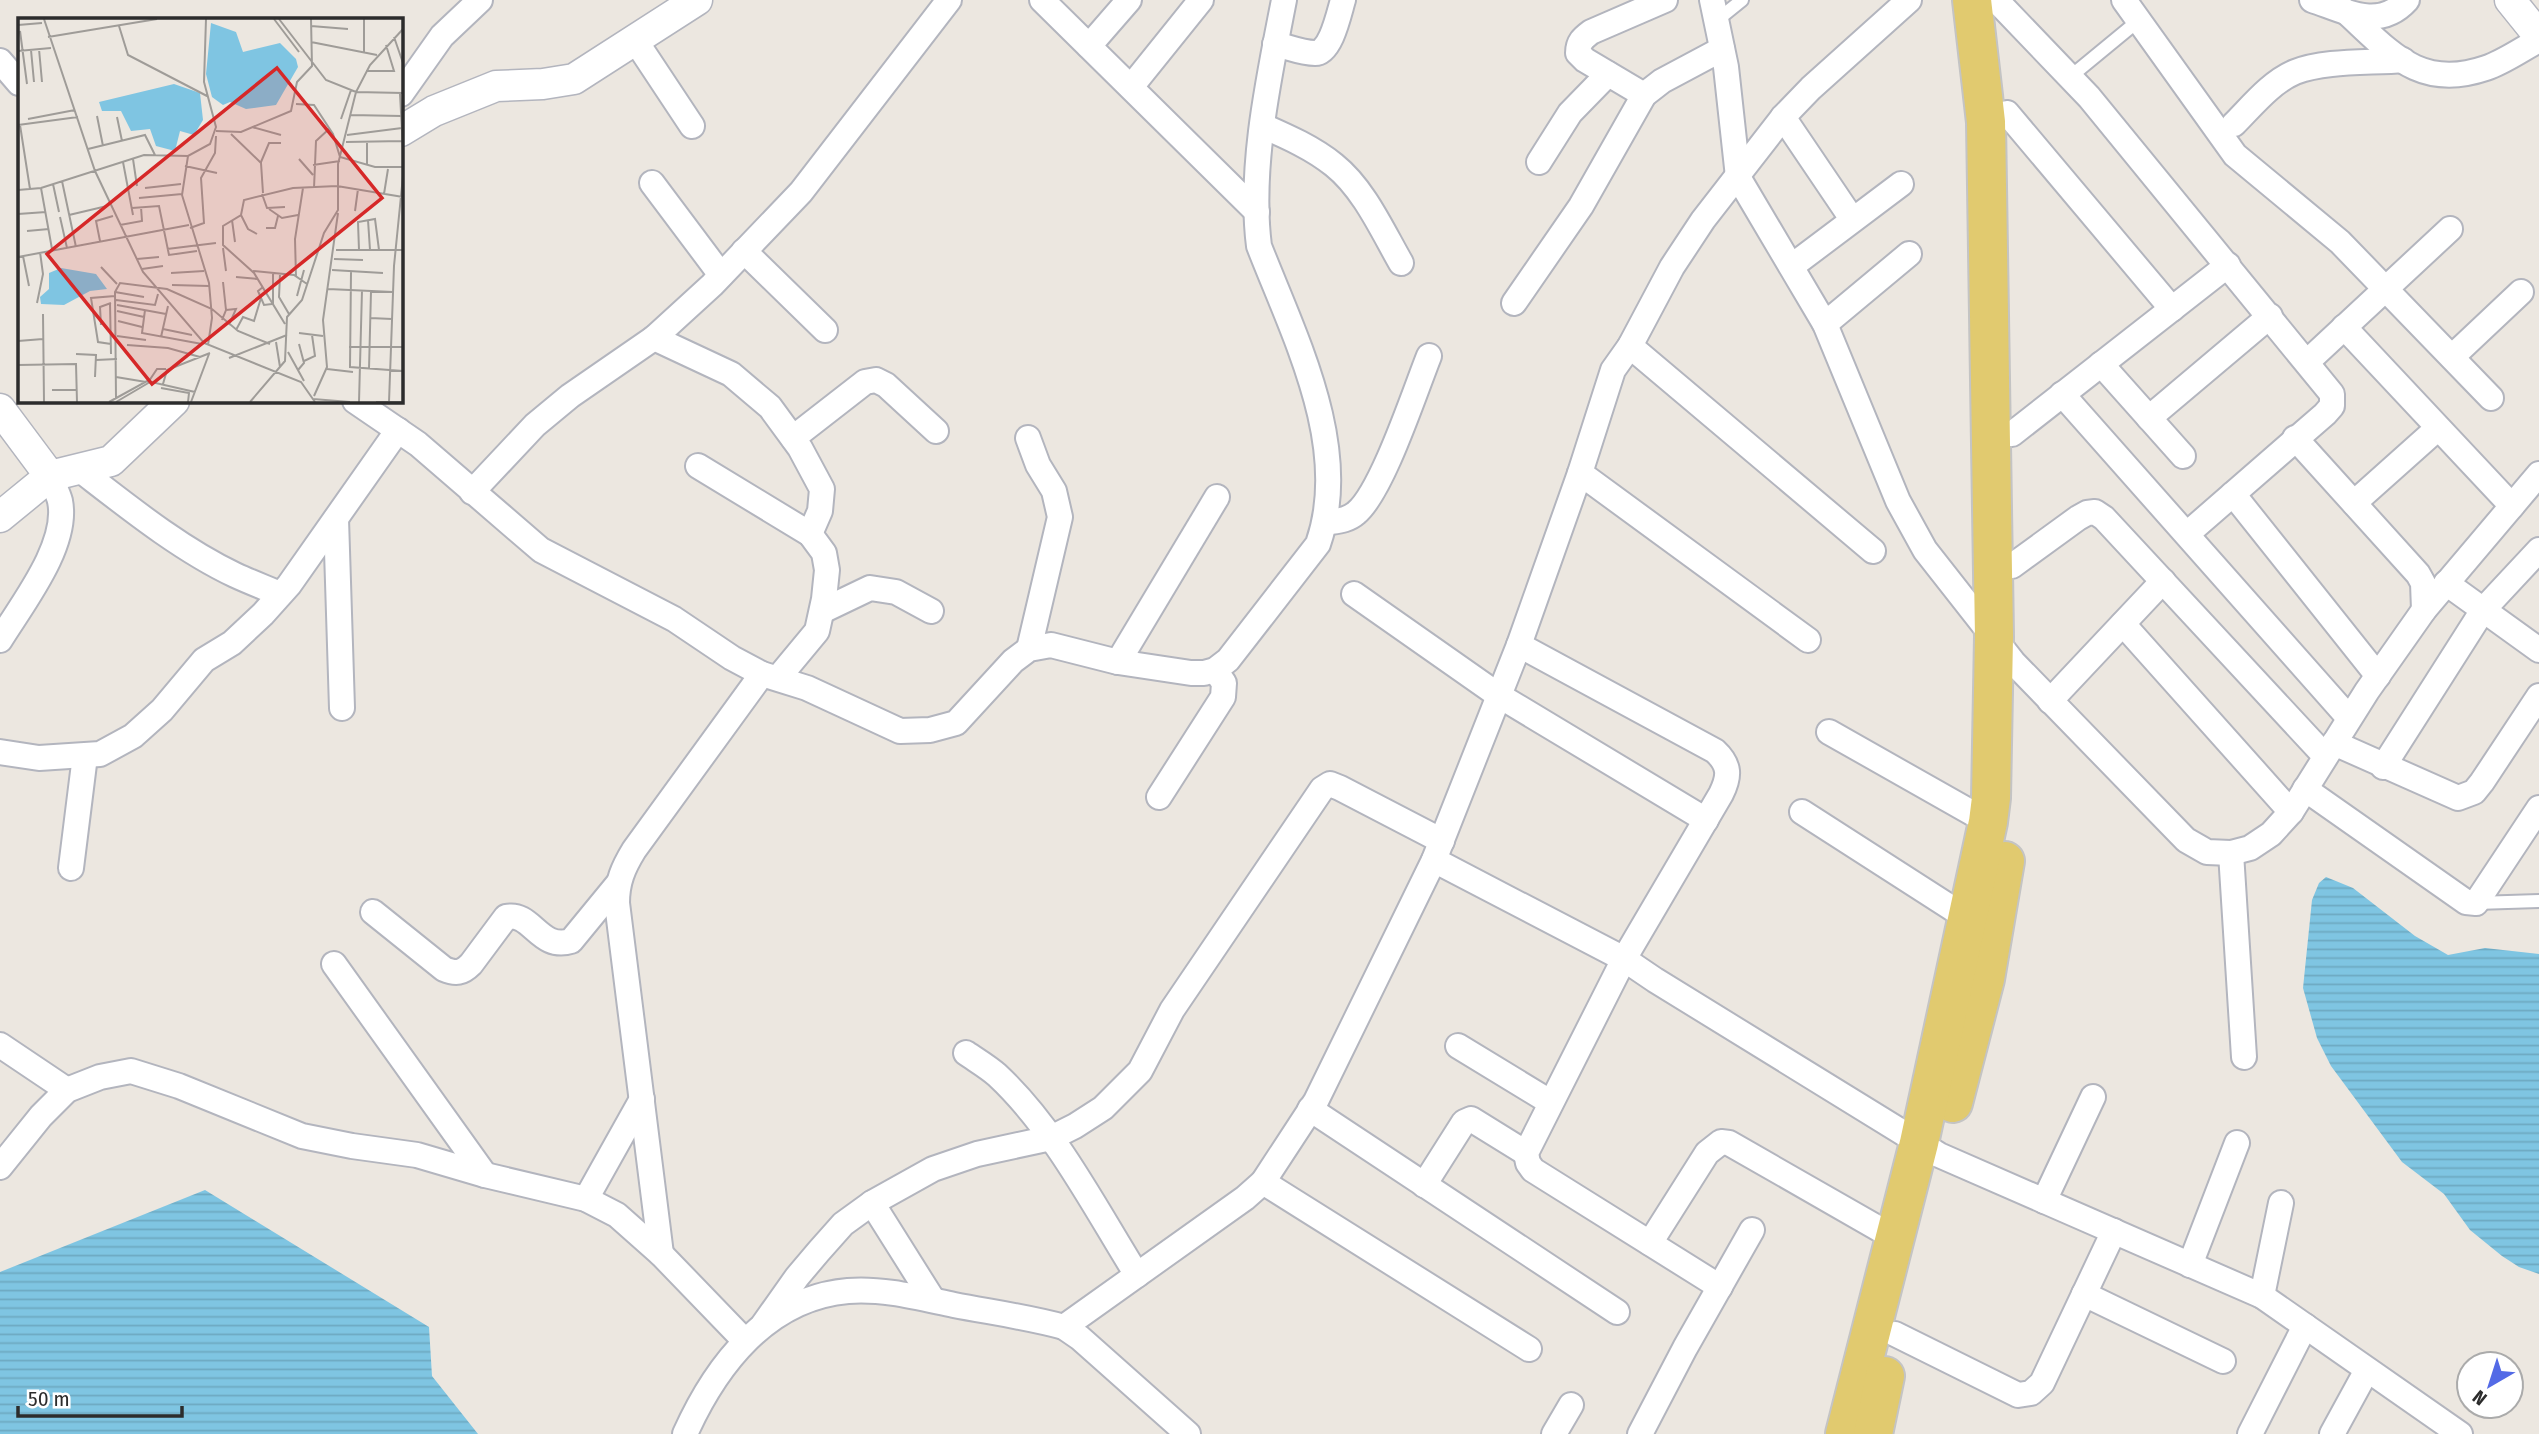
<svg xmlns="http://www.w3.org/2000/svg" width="2539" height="1434" font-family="'Fira Sans Condensed',sans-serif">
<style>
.water{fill:url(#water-rules)}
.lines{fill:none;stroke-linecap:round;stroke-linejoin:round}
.service-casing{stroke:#b3b5be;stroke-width:16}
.minor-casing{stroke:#b3b5be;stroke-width:28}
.tertiary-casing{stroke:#b3b5be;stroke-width:33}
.primary-casing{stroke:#c4c4c4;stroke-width:42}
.service{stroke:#fff;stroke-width:12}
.minor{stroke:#fff;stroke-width:24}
.tertiary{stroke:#fff;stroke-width:30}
.primary{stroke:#e1ca6f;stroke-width:38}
.inset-road{fill:none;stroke:#9f9c98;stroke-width:2}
.view{fill:#d62828;fill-opacity:0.15;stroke:#d62828;stroke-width:3.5}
.inset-edge{fill:none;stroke:#2c2c2c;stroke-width:3.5}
</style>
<defs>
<pattern id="water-rules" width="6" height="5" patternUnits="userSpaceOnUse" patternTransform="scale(1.75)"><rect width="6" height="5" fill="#7fc5e2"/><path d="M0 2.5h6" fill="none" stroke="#6ea9c2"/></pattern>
</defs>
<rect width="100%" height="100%" fill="#ece7e0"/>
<!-- water -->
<g class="water">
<path d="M2326,877l27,11 62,48 33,19 37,-7 54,6v320l-20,-7 -17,-11 -32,-26 -26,-36 -42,-32 -71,-96 -14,-28 -14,-50 9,-88 7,-17z"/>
<path d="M205,1190l224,137 3,49 46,58h-478v-162z"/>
</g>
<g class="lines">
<!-- service casing -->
<g class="service-casing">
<g id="service">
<path d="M1716,21l26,-21"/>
<path d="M2070,77l68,-56"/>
<path d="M2476,903l63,-2"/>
</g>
</g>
<!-- minor casing -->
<g class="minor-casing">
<g id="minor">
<path d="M1042,0l215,212"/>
<path d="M1712,0l14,67 12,110 87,147 73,177 27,49 88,112 173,178 21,12 24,1 19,-5 21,-14 20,-22 76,-121 57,-81 115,-136"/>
<path d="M1996,0l93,97 243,297v12l-7,8 -138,120"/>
<path d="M2124,0l111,155 105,87 151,156"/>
<path d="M2312,0c33,11 67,31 95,0"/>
<path d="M2345,11c45,41 74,80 141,57 18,-6 36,-19 53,-28"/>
<path d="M635,40l57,86"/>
<path d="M1275,44c13,3 27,9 40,9 16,0 24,-40 28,-53"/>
<path d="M1089,46l40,-46"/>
<path d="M0,61l19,22"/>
<path d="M1131,87l70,-87"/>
<path d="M401,94l41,-58 38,-36"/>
<path d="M1644,95l-59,-35 -7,-7c0,-11 5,-15 13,-21l74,-32"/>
<path d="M2007,113l165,196"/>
<path d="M1783,117l69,102"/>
<path d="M2234,124c18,-18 37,-42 61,-52 30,-12 76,-9 108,-12"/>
<path d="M1263,126c25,11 50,22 71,39 30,24 48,65 67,98"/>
<path d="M1539,162l31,-49 38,-39"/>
<path d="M652,183l69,92"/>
<path d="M744,251l81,79"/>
<path d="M1792,266l109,-82"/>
<path d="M1514,303l67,-97 63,-111 18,-14 60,-32"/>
<path d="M1825,324l84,-70"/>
<path d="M2344,327l168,179"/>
<path d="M654,338l77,36 39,33 30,41 22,41 -2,22 -10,23"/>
<path d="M1630,346l243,205"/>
<path d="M2452,357l69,-65"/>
<path d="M2307,362l143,-133"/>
<path d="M2101,364l82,92"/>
<path d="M2062,394l287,324"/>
<path d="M355,401l63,43 123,106 133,69 58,39 30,16 45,14 93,43 30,-1 26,-7 57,-62 16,-12 22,-4 67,17 73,11h13l11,-3 13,-10 90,-116c34,-97 -24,-208 -59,-298 -10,-78 10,-169 25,-246"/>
<path d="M2149,418l121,-102"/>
<path d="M2012,434l216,-169"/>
<path d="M793,438l72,-56 11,-2 10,5 50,46"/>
<path d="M1028,438l10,27 16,26 6,26 -31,132"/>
<path d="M2295,438l123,136 5,9 1,27"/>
<path d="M698,466l112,68 14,19 3,17 -3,29 -7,32 -39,47"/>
<path d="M79,469c48,37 101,80 156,106 15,7 31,13 45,19"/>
<path d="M1580,473l228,167"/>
<path d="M472,492l63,-67 35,-29 84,-58 58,-53 89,-93 148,-192"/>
<path d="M2233,494l145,182"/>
<path d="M2354,503l84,-75"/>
<path d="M336,519l6,189"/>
<path d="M1325,523c11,-2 22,-2 31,-10 26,-21 59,-122 73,-157"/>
<path d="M2012,566l66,-48 9,-5 8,-1 9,6 221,238"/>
<path d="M2446,583l93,67"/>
<path d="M1354,594l144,101 208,125"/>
<path d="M822,611l48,-23 26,4 35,19"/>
<path d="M2123,624l168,188"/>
<path d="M0,640c22,-36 69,-95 60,-139 -2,-8 -7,-17 -10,-25"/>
<path d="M1519,645l196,106c15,14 15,25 6,43l-97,165 -98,194 2,10 5,7 187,117"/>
<path d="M1118,662l99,-165"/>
<path d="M2050,701l113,-120"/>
<path d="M1829,732l159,90"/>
<path d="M2334,743l124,55 16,-6 8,-10 57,-86"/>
<path d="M0,752l39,6 61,-4 33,-18 29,-26 42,-50 28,-17 31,-29 26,-29 109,-155"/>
<path d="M2383,767l100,-157 56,-60"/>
<path d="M2305,789l161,113 10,1 63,-95"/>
<path d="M1159,797l64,-100 1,-14 -9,-13"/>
<path d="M1802,812l165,106"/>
<path d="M2231,853l13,204"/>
<path d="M1434,860l190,99 31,21 284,175 323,141 198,138"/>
<path d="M71,868l14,-112"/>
<path d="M373,912l71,57c12,5 18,4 27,-5l35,-47c26,-6 33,34 65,24l46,-56"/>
<path d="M334,964l151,211"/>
<path d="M0,1045l67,45"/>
<path d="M1458,1046l92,56"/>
<path d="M966,1053c10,7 22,14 31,22 58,54 98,133 140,200"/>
<path d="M1310,1109l307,203"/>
<path d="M0,1167l41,-51 26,-26 33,-13 31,-6 48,15 123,50 50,10 65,9 68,20 101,24 31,16 44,39 84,87"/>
<path d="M1263,1182l266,167"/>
<path d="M1424,1185l40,-63 7,-3 55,34"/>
<path d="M586,1199l56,-100"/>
<path d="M2044,1201l49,-104"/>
<path d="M872,1203l61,97"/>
<path d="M1650,1243l57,-90 14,-11 8,1 166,95"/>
<path d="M661,1254l-44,-351c0,-21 6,-35 17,-53l128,-176"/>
<path d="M2190,1265l47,-122"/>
<path d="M2084,1294l139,67"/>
<path d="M2262,1296l19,-93"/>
<path d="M763,1325l34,-48 22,-26 24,-27 29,-21 61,-34 44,-15 74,-16 24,-12 28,-18 37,-37 32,-61 150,-221 8,-5 10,4 102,53"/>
<path d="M1064,1327l181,-129 18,-16 53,-81 118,-241 85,-215 61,-172 33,-103 17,-24 42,-79 31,-47 80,-103 28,-29 98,-88"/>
<path d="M1895,1334l123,61 13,-2 11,-10 72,-152"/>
<path d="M685,1434c31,-69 82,-136 163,-143 35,-3 72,7 106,14 36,7 74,12 110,22l16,11 108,96"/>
<path d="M1554,1434l17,-29"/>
<path d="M1640,1434l45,-86 67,-118"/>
<path d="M2250,1434l55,-108"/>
<path d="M2332,1434l35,-64"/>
</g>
</g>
<!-- tertiary casing -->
<g class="tertiary-casing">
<g id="tertiary">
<path d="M2510,0l29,36"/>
<path d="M401,131l33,-20 62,-25 47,-2 31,-5 123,-79"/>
<path d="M0,409l50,67"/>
<path d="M0,517l50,-41 61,-15 63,-60"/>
</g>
</g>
<!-- primary casing -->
<g class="primary-casing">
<g id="primary">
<path d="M1953,1103l32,-124 20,-118"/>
<path d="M1845,1434l74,-291 69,-321 3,-24 3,-161 -8,-515 -14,-122"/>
<path d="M1873,1434l12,-58"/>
</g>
</g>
<!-- service -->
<use href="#service" class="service"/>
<!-- minor -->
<use href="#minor" class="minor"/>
<!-- tertiary -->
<use href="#tertiary" class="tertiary"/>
<!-- primary -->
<use href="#primary" class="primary"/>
</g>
<!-- overview -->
<g transform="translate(18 18)">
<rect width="385" height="385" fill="#ece7e0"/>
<path d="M193,5l25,9 7,20 37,-9 16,16 2,8 -22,38 -30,4 -16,-7 -7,3 -11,-8 -6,-23zM156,66l26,9 3,27 -9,15 -14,-4 -5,20 -19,-5 -6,-17 -19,2 -10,-20h-19l-3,-9zM43,250l35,6 11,15 -17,2 -26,14 -23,-1 -1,-7 9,-8v-16z" fill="#7fc5e2"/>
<path class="inset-road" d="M26,1l51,152 48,101 61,71 97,39 14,20M256,1l25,33M261,1l47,61 30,12 47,1M0,7l24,-2M101,8l9,29 79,41M293,8l37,3M2,13l7,53M30,19l109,-18M376,19l9,26M293,24l66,13M21,31l3,33M13,32l3,32M0,33l33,-3M346,34v-33M348,53h28l-8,-26M382,76l3,55M278,86l18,1 19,29 7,23 35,10h28M333,97l50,1M79,98l6,30M99,99l5,24M10,101l47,-9M323,101l10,-29M0,107l60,-8M2,107l10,64M234,109l29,8M198,113l25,1 50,-21 6,-29 15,-16 -1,-47M213,116l30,29 2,30M329,117l55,-7M349,123v24M328,124l57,-1M70,131l57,-14 10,20M170,138l-6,39 27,88 3,35 -4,27M115,141l4,27M281,141l14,16M105,144l10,53M243,144l8,-19h12M295,147l27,-4M167,148l32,7M44,163l14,66M35,166l6,28M23,170l11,61M127,170l36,-4M296,170l2,-47 13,-12M0,172l23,-2 103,-33 44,1 22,-12 6,-17 -12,-45 2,-63M244,176l5,14 18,-1M366,176l4,-25M121,180l43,-4M114,190l27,-2 10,49 28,-4M251,191l13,9 16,-3M337,193l3,-22M0,196l28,-2M51,197l38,-9M223,197l7,14 9,5M42,199l7,31M214,202l3,22M350,202l2,30M102,207l22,-4 -1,-14M172,210l14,-5 -3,-45 14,-25 1,-17M248,210h9l3,-12M9,213l22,-2M82,223l-4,-20 17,-5M205,230l3,23M149,231l49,-6M318,232h67M341,232l-1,-28 17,-3 4,31M5,238l6,30M0,239l171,-32M119,241l22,-2M316,241l29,1M83,249l16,17M124,251l21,-3M314,252l51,3M235,253l41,4 13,9M333,254l-1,95 53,4M153,255l33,-2M262,256l-1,23 10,17M218,259l22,2M278,259l-1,-38 8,-51M154,267l37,1M245,269l-5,4 6,14 8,-1M310,271l65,3M97,274l29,5M279,278l7,-26M98,282l39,5 3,-11M19,285l6,-29 -3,-22M92,285l1,51M99,287l49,9M255,287v-32M127,292l-3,23 60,11M208,292l10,-1 -7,16M99,293l27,6M25,296l1,88M352,300l22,1M204,302l4,-10 -3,-28M100,303l24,6M267,306l-31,-51 -31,-28v-19l18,-11 3,-15 49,-12 44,-2 66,11M83,307l-1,-18 11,-4M145,311l29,6M218,312l7,-13 11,4 7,-23M281,315l24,3M99,318l29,4M143,319l7,-31M0,323l25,-2M258,324l4,25M93,326l-13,-2 -7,-44 24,-2M109,327l41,3 32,9M331,329h54M270,334l16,29M58,336l20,1 -1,22M211,340l58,-23M78,342l21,-1M286,343l11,-5 -3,-21M0,347l58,-1 1,38M309,351l26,3M351,351l2,-78M280,352l6,-7 -5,-19M98,359l30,5M131,363l8,-12h9M145,366l4,-14 43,-17M143,370l28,5 -1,9M34,372h25M296,378l13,-29 -4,-47 15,-107M98,380l-1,-106 5,-9 47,6 45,20 26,22 32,13M295,381l37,3M91,384l38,-21 48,11M98,384l34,-20M173,384l18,-48M232,384l35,-41 2,-44 15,-17 22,-67 14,-23v-46l18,-72 14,-27 33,-36M341,384l3,-112M358,384h27M371,384l5,-136 9,-90"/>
<path class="view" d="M259,50l105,130 -230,186 -105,-130z"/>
<rect width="385" height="385" class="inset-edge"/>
</g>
<!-- north arrow -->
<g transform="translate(2490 1385) rotate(219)"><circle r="33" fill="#ffffff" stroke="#ababab" stroke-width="2"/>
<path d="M0-5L12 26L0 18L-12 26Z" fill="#536ae6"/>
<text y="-10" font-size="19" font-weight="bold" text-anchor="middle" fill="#2c2c2c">N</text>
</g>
<!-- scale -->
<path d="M18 1406v10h164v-10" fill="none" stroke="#2c2c2c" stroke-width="3.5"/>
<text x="28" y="1406" font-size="21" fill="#2c2c2c" stroke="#ffffff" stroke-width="5" paint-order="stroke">50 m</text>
</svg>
